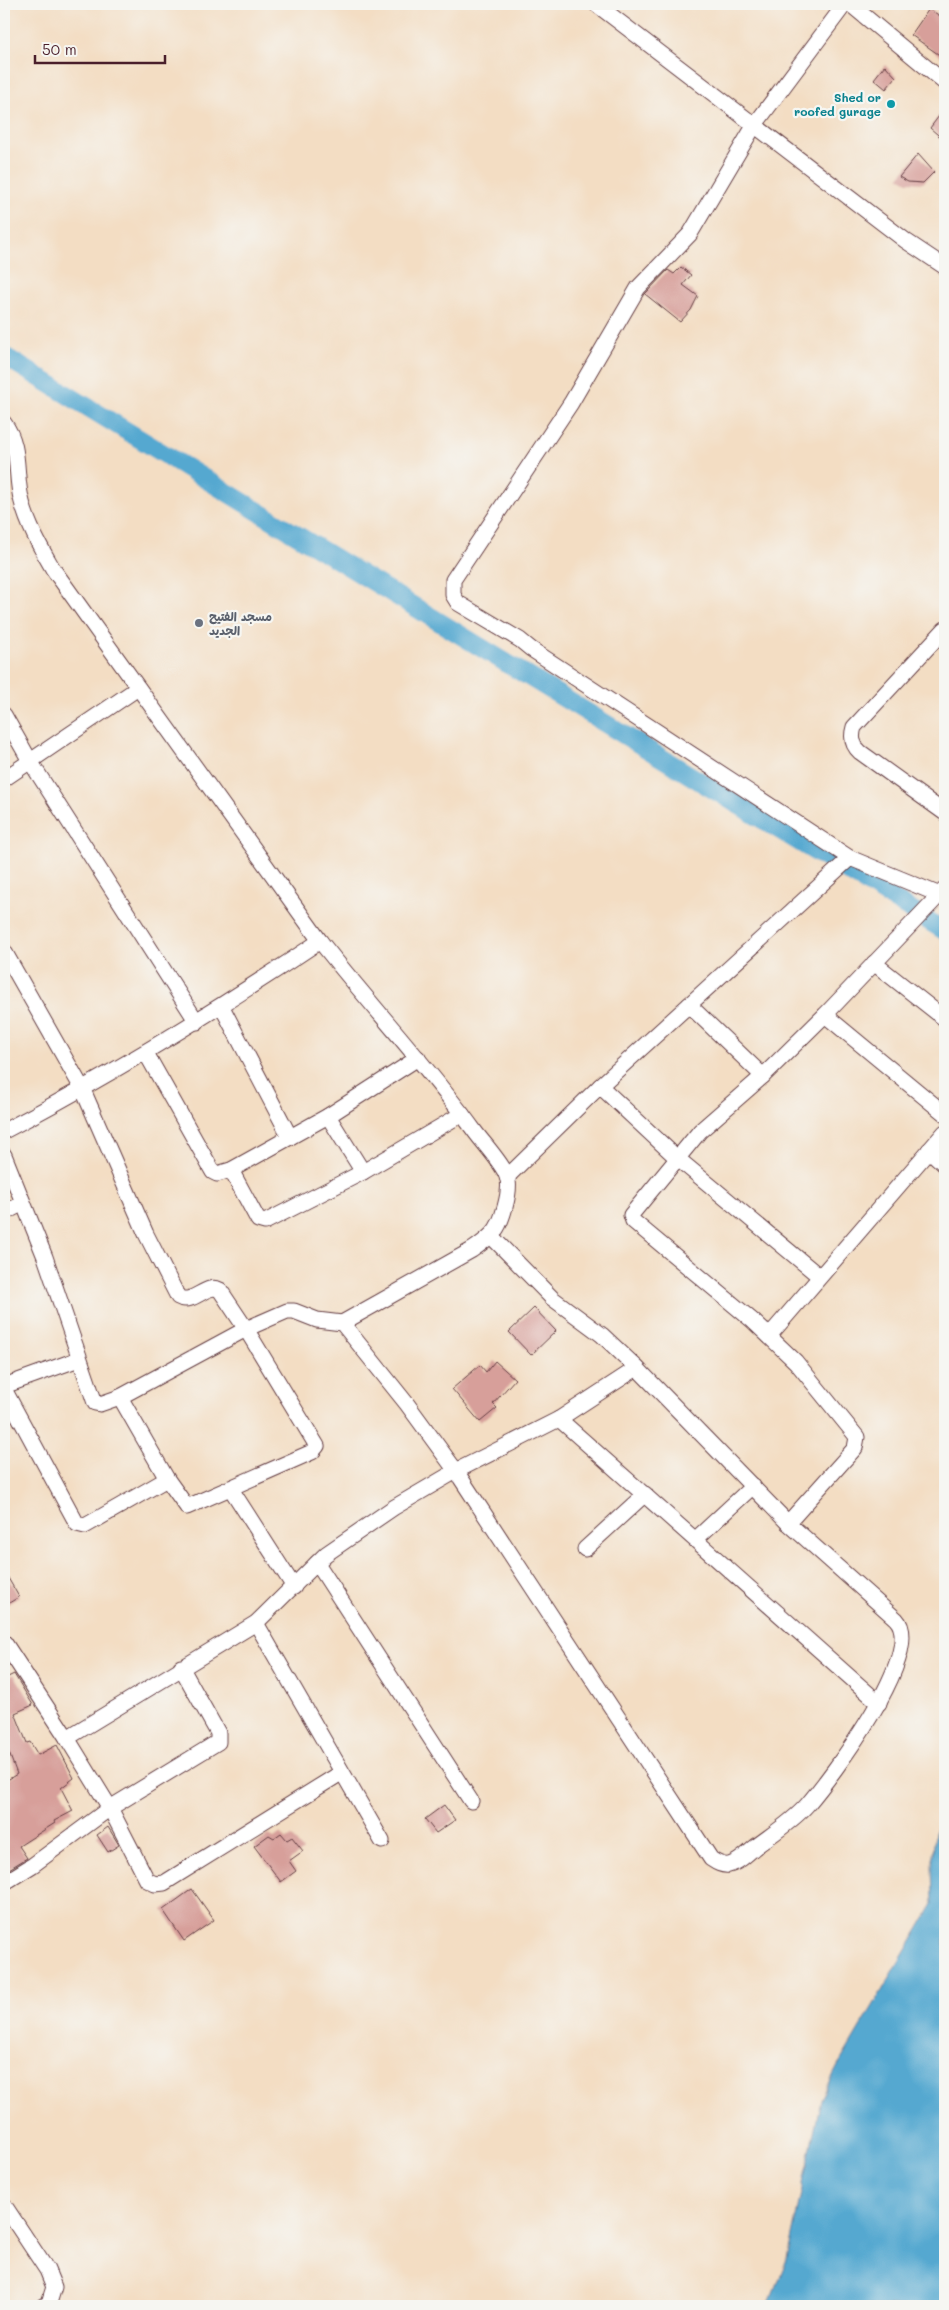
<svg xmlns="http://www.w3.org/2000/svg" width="949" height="2310" font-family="Mali,'Playpen Sans Arabic',sans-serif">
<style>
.water{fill:#54a8d0;stroke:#4f647e}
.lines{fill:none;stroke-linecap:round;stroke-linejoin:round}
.canal{stroke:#54a8d0;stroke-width:19}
.building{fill:#d79f9a}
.street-casing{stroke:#633c42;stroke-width:17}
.street{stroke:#fff;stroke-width:15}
.culture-dot{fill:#0f9aa8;stroke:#f6f6f2;stroke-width:2}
.worship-dot{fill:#6b7280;stroke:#f6f6f2;stroke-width:2}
.labels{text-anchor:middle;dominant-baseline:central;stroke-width:4.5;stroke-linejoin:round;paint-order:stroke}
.culture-label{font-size:12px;font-weight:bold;fill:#0d838f;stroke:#f6f6f2;text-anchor:end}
.worship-label{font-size:12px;font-weight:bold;fill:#5b616d;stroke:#f6f6f2;text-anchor:start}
</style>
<rect width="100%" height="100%" fill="#f6f6f2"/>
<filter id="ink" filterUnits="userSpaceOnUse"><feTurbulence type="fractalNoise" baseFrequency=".02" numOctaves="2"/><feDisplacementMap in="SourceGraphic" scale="10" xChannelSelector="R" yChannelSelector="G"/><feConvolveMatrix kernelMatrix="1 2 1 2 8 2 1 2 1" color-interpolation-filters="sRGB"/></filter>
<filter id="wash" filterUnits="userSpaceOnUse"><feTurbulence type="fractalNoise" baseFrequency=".0096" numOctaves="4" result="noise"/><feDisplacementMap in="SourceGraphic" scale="20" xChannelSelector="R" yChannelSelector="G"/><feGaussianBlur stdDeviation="1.12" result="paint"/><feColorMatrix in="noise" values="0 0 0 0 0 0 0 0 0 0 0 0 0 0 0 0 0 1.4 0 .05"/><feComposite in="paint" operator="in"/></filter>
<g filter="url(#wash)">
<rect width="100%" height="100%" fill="#f3ddc3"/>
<!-- water -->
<path class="water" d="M945,1810v496h-177l19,-47 34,-160 19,-37 93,-158 -1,-39 3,-32z"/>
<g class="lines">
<!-- canal -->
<path class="canal" d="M4,356l941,575"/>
</g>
<g id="blocks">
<!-- building -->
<g class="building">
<path d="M929,9l16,10v40l-34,-24z"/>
<path d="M885,65l11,12 -10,12 -12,-10z"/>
<path d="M945,108v33l-15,-13z"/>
<path d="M918,154l16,18 -11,11 -15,-1 -9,-5z"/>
<path d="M681,267l10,8 -8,10 15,11 -7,14 -11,12 -35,-28 23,-24 6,4z"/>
<path d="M534,1308l22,23 -25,24 -22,-23z"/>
<path d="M495,1361l20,18 -22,25 4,4 -17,14 -28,-33 28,-24 6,7z"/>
<path d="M4,1571l15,26 -15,9z"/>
<path d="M14,1674l19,31 -18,8 12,30 3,-1 8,13 19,-10 17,33 -13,10 12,23 -19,10 1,2 -36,23 8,12 -23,14v-90l13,-8 -13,-34v-61z"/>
<path d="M444,1805l11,15 -19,13 -11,-14z"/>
<path d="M108,1827l11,18 -11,7 -11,-17z"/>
<path d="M281,1833l6,7 5,-3 11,14 -14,10 7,10 -15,11 -27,-36 15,-11 5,3z"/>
<path d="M192,1889l22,31 -30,21 -21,-31z"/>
</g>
</g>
</g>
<g filter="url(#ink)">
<use href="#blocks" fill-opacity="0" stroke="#633c42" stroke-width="1"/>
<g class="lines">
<!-- street casing -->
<g class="street-casing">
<g id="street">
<path d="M596,4l310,237 39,26"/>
<path d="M845,4l-91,122 -64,108 -52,54 -67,115 -118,177v15l5,8 62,37 11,9 319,209"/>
<path d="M850,4l95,79"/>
<path d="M4,423c18,24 10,52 18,79 6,24 19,46 31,67l267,372c51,65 108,125 156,192 9,12 26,30 31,43 5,13 -5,49 -15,58 -5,5 -14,12 -20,16l-130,73"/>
<path d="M945,629l-91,98c-3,10 -2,18 6,25l85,61"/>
<path d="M4,715l26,46 167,261"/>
<path d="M4,779l134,-91"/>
<path d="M4,951l79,139 63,144 32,63c15,9 28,-15 42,-7l26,39 71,117 -5,6 -125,55 -20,-28 -47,-82"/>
<path d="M874,963l71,56"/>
<path d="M689,1005l74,71"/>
<path d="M222,1007l68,130"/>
<path d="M825,1015l120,99"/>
<path d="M146,1053l67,119 4,2 14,-4 97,-54 90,-58"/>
<path d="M600,1086l77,72 142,118"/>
<path d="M328,1116l35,56"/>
<path d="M4,1131c109,-57 213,-121 316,-190"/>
<path d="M929,1150l16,15"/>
<path d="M4,1155l41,102 50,146 5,1 20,-7 126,-68 41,-18h7l23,9 25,3 65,81 49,67 255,388c6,4 11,7 18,6 9,-2 18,-11 25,-17 17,-13 39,-27 53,-43 24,-28 120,-154 89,-186l-108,-96 -151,-155 -35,-33 -50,-37 -61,-62"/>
<path d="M231,1170l27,50 7,2 98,-50 99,-58"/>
<path d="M507,1177l93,-91 250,-228 95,39"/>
<path d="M4,1213l19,-10"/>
<path d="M769,1336l176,-204"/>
<path d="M4,1386l75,-27"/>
<path d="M4,1389l73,135 8,2 82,-47"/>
<path d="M559,1419l320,284"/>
<path d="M231,1489l63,98"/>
<path d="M788,1523l67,-75 2,-11 -61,-75 -43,-41 -120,-100 -2,-6 69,-84 63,-55 62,-61 120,-126"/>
<path d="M696,1539l57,-53"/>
<path d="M585,1549l60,-55"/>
<path d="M317,1563l154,238"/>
<path d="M256,1623l126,218"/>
<path d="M4,1642l63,96 43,70 37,72 8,4 9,-1 177,-110"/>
<path d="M67,1738l189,-115 70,-69 67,-46 63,-37 103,-52 78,-51"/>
<path d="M4,1883l29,-18 77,-57 108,-66v-9l-37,-66"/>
<path d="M4,2205l43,65 7,17 -5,16 -5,3"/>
</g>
</g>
<!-- street -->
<use href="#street" class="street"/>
</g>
</g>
<!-- markers -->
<circle class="culture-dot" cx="891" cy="104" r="5"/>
<circle class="worship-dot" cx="199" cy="623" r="5"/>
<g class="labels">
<!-- culture labels -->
<g class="culture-label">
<text x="881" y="97">Shed or<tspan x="881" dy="14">roofed gurage</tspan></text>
</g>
<!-- worship labels -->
<g class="worship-label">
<text x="209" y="616">مسجد الفتيح<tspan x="209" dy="14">الجديد</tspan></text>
</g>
</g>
<!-- margin -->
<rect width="949" height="2310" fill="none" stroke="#f6f6f2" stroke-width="20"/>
<!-- scale -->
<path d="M35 55v8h130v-8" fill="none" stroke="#4a1f2b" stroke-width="2.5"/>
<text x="42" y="55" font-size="15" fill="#4a1f2b" stroke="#f6f6f2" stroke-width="4" paint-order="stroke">50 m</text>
</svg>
